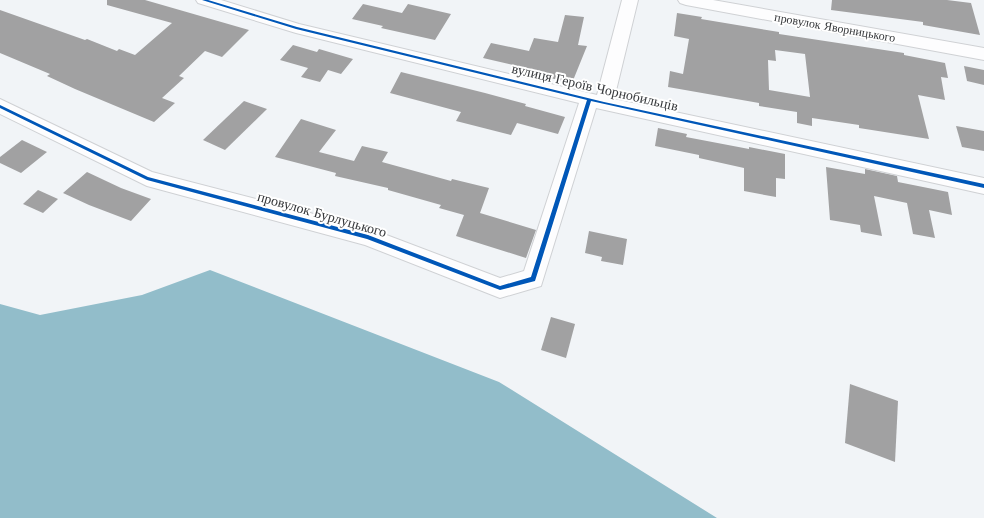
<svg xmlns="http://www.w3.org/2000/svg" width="984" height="518" font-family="'Libre Baskerville',serif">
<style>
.water{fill:#92bdca}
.building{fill:#a1a1a2;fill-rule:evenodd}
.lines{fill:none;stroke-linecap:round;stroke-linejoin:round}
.minor-casing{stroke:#cfd1d4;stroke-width:2}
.minor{fill:#fdfdfe;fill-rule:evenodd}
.cycleway-casing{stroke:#fff;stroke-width:3}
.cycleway{fill:#0057b8;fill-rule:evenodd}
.labels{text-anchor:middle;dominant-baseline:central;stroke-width:4;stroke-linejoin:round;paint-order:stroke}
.far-street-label{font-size:12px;fill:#36383b;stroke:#fff}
.street-label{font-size:14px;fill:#36383b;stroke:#fff}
</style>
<rect width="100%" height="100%" fill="#f1f4f7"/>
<!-- water -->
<path class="water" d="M210,270l289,112 218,136h-717v-214l40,11 102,-20z"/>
<!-- building -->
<g class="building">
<path d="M107,0h38l104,30 -27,27 -17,-6 -26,25 5,2 -22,20 13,5 -21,19 -79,-33 -28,-13 3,-2 -50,-21v-43l85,30 2,-1 30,12 2,-2 16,6 37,-32 -65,-18z"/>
<path d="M832,0h115l24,3 9,32 -57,-10v-3l-92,-12z"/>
<path d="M363,4l39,9 6,-9 43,10 -16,26 -54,-12 2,-2 -31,-7z"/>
<path d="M677,13l25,4 -1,2 78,13v2l125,19v2l41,8 3,15 -7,-1 4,23 -27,-5 11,44 -70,-11v-3l-47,-7v8l-15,-3v-11l-38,-6v-3l-91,-16 2,-16 13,3 6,-35 -15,-3zM775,50l30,4 5,43 -41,-7 -1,-30 8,1z"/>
<path d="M565,15l19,2 -6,28 9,1 -15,37 -26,-6 1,-3 -34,-8v-1l-30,-7 8,-15 38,8 5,-13 24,4z"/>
<path d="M293,45l24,7 2,-3 34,10 -12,15 -13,-4 -8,12 -19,-5 7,-9 -28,-8z"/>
<path d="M964,66l20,4v15l-17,-4z"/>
<path d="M401,72l84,21 41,11 -1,2 40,11 -7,17 -41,-11 -6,12 -55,-14 5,-9 -71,-19z"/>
<path d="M244,101l23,8 -42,41 -22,-10z"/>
<path d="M301,119l35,11 -17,22 35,9 8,-15 26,6 -6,10 69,19 1,-2 37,9 -9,25 56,17 -10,28 -70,-22 8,-21 -25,-7 2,-3 -53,-15v-2l-53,-12 1,-3 -61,-16z"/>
<path d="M956,126l28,5v20l-22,-4z"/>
<path d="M658,128l29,6 -1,3 63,12v-2l36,7v25l-9,-1v19l-32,-6v-23l-45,-10v-3l-44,-9z"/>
<path d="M22,140l25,12 -26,21 -21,-10v-6z"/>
<path d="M826,167l39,7v-5l32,7 1,6 50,10 4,23 -23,-5 6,28 -22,-4 -6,-31 -33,-7 8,40 -21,-4 -1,-7 -30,-5z"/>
<path d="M87,172l34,16 30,11 -20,22 -42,-16 -26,-12z"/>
<path d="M38,190l20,9 -15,14 -20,-9z"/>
<path d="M589,231l38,8 -4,26 -22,-4 1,-4 -17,-4z"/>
<path d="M551,317l24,7 -9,34 -25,-8z"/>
<path d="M850,384l48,17 -3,61 -50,-19z"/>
</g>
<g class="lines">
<!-- minor casing -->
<g class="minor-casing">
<g id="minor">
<path d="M196,0h25l78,24 298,71 25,-95h16l-24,99 370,79v16l-388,-86 -55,178 -41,12 -135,-53 -218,-59 -147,-72v-15l152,73 216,56 132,50 24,-7 55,-168 -283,-70 -98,-30z"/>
<path d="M678,0h35l271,48v12l-298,-55 -6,-2z"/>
</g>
</g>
<!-- minor -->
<use href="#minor" class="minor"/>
<!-- cycleway casing -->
<g class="cycleway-casing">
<path id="cycleway" d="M202,0h6l89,27 307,75 380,82v4l-393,-87 -56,180 -35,9 -133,-51 -220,-59 -147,-72v-3l148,72 220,58 132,51 31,-9 56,-177 -291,-71z"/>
</g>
<!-- cycleway -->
<use href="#cycleway" class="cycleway"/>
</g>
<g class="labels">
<!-- far-street labels -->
<g class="far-street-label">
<text transform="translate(835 27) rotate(10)">провулок Яворницького</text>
</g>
<!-- street labels -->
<g class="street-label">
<text transform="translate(595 87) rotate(13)">вулиця Героїв Чорнобильців</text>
<text transform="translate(322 214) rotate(16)">провулок Бурлуцького</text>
</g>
</g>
</svg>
